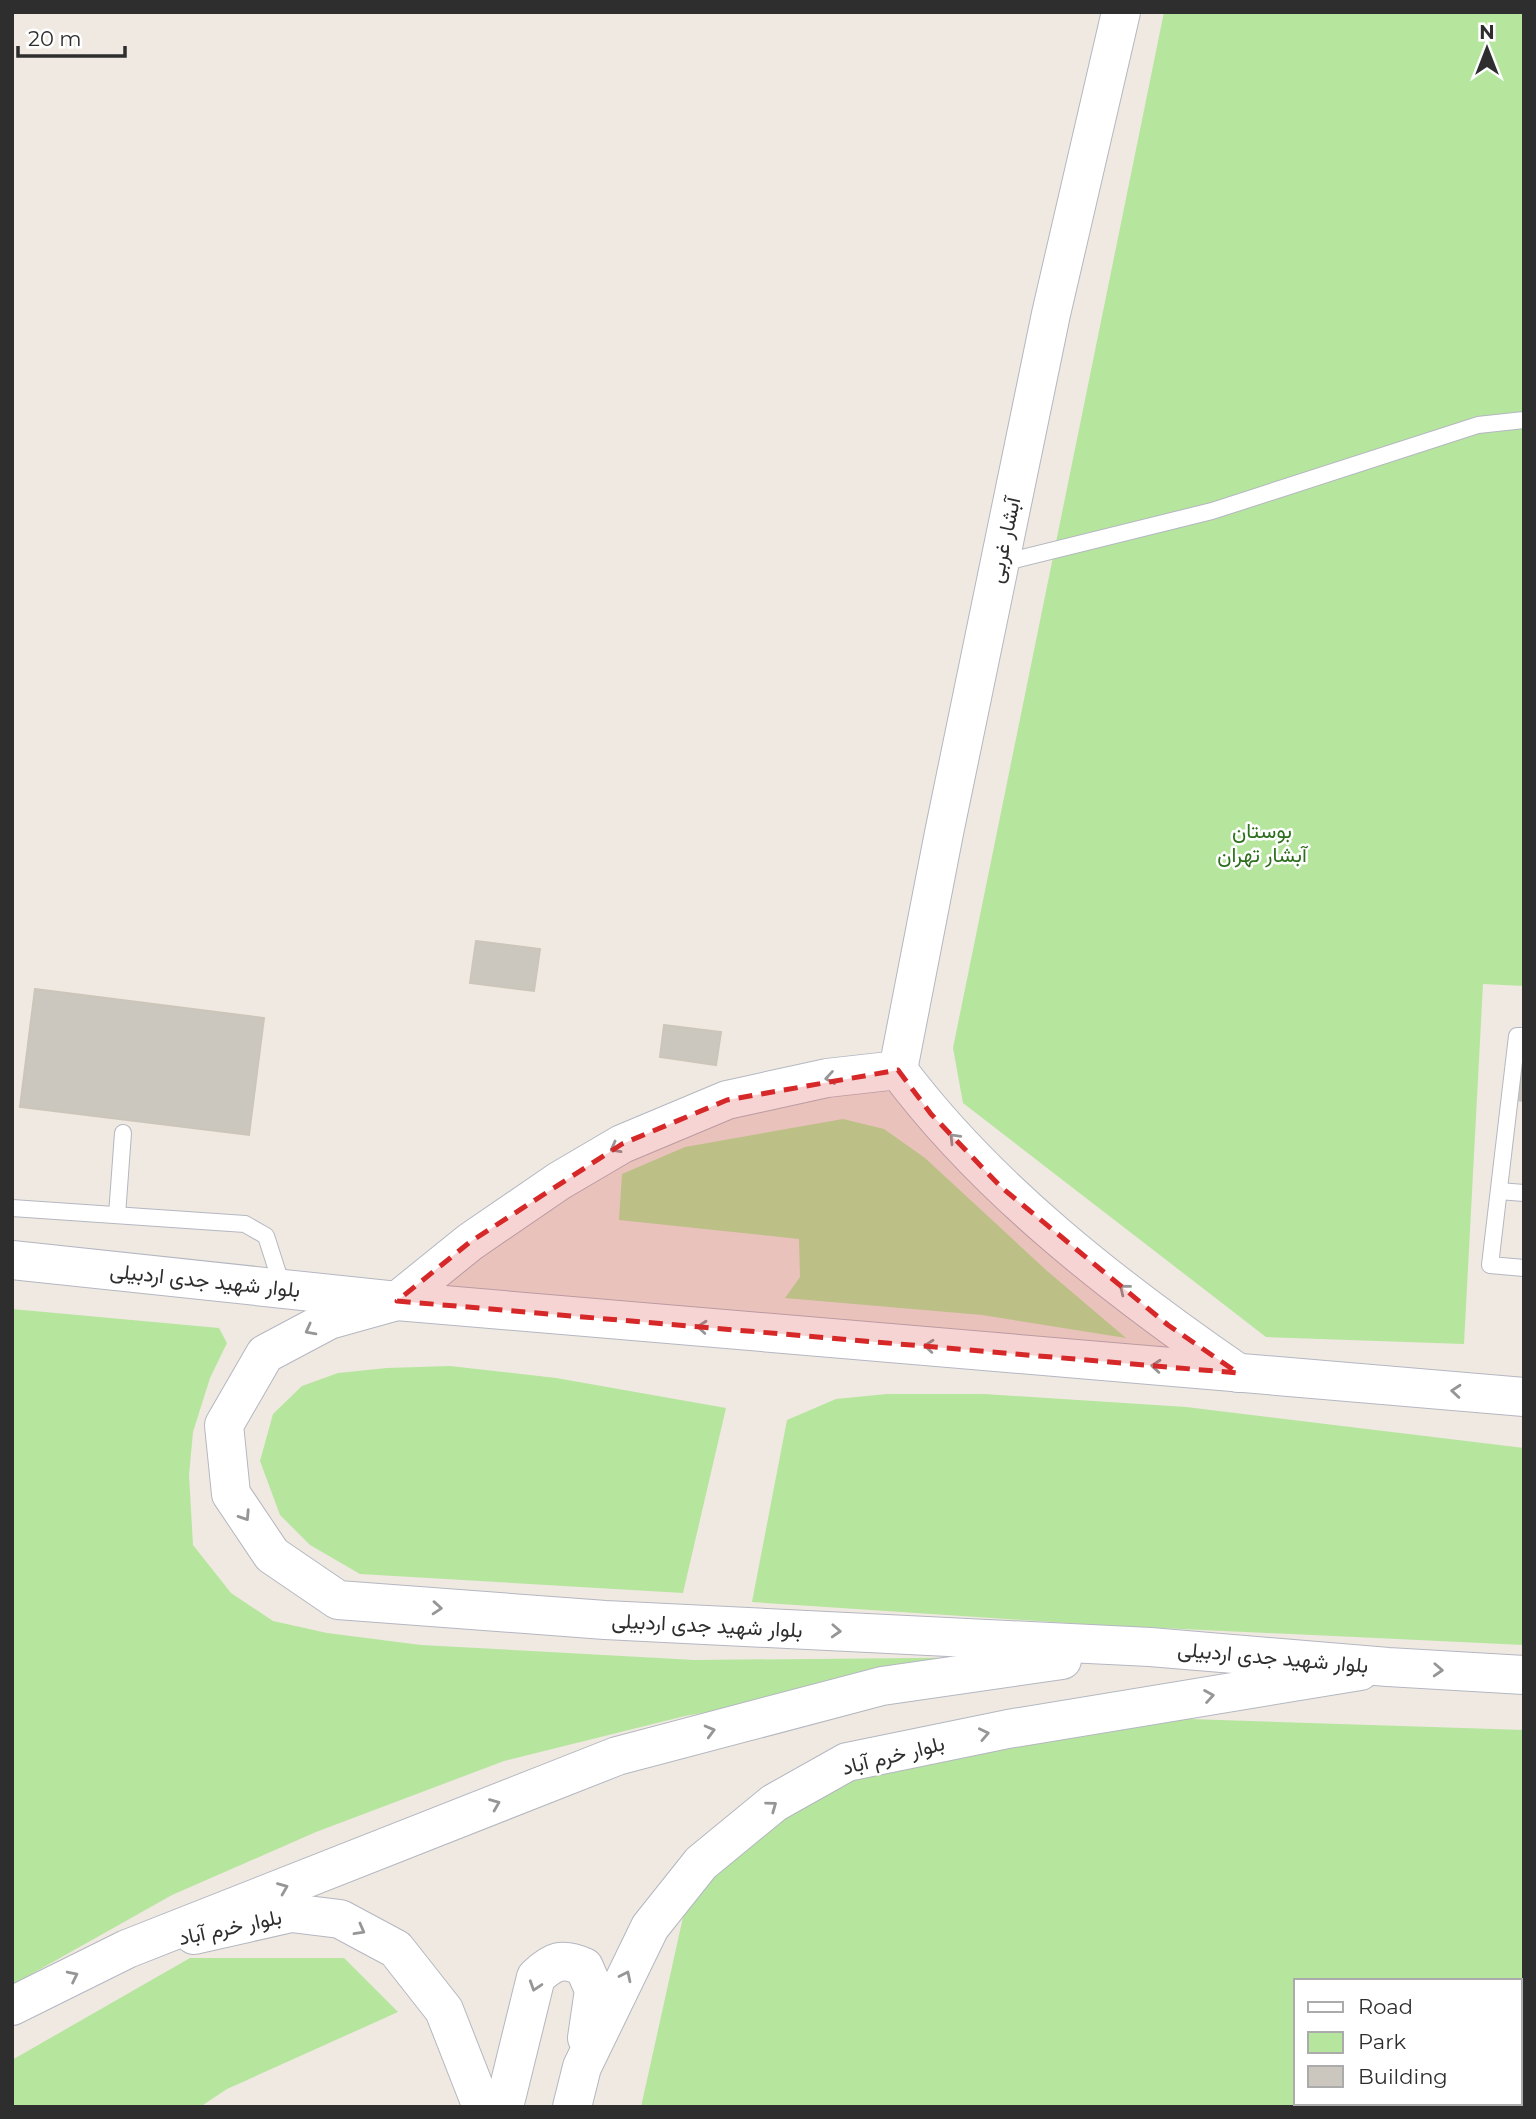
<svg xmlns="http://www.w3.org/2000/svg" width="1536" height="2119" font-family="Montserrat,Vazirmatn,sans-serif">
<style>
.green{fill:#b6e59e;fill-rule:evenodd}
.building{fill:#cbc7bf;stroke:#cbc5ba;stroke-width:2}
.lines{fill:none;stroke-linecap:round;stroke-linejoin:round}
.service-casing{stroke:#b4b7c1;stroke-width:18}
.tertiary-casing{stroke:#b4b7c1;stroke-width:40}
.secondary-casing{stroke:#b4b7c1;stroke-width:40}
.service{stroke:#fff;stroke-width:16}
.tertiary{stroke:#fff;stroke-width:38}
.secondary{stroke:#fff;stroke-width:38}
.oneway{stroke:#969696}
.marked{fill:#d62828;fill-opacity:0.2;stroke:#d62828;stroke-width:5;stroke-dasharray:14 9;stroke-linejoin:round}
.labels{text-anchor:middle;dominant-baseline:central;stroke-width:5;stroke-linejoin:round;paint-order:stroke}
.street-label{font-size:21px;fill:#2e2e2e;stroke:#fff}
.park-label{font-size:21px;fill:#2c6e1b;stroke:#fff}
</style>
<rect width="100%" height="100%" fill="#efe9e1"/>
<!-- green -->
<g class="green">
<path d="M1164,12h360v974l-41,-2 -19,360 -198,-7 -303,-234 -10,-55z"/>
<path d="M843,1119l41,10 41,29 121,112 80,68 -144,-23 -197,-17 15,-21 -1,-38 -180,-19 3,-46 63,-27z"/>
<path d="M12,1309l207,19 8,15 -17,35 -17,54 -4,43 4,70 38,48 42,28 54,12 94,12 274,15 326,-3 -336,59 -181,45 -188,71 -144,63 -160,90z"/>
<path d="M450,1366l106,12 170,30 -43,185 -323,-19 -50,-29 -30,-30 -20,-54 13,-47 29,-28 36,-13 49,-5z"/>
<path d="M887,1394h97l202,13 338,41v197l-427,-20 -345,-23 35,-182 49,-21z"/>
<path d="M1069,1715l455,15v377h-883l48,-217 132,-106zM1296,1981h224v122h-224z"/>
<path d="M190,1958h154l54,54 -171,77 -27,18h-188v-47z"/>
</g>
<!-- building -->
<g class="building">
<path d="M476,941l64,8 -6,42 -64,-8z"/>
<path d="M35,989l229,29 -15,117 -229,-28z"/>
<path d="M664,1025l57,7 -5,33 -56,-8z"/>
<path d="M1524,1042v59l-9,-1z"/>
</g>
<g class="lines">
<!-- service casing -->
<g class="service-casing">
<g id="service">
<path d="M1002,563l210,-52 266,-86 46,-5"/>
<path d="M1524,1036h-7l-27,229 34,3"/>
<path d="M1499,1191l25,2"/>
<path d="M12,1208l233,16 21,12 17,53"/>
<path d="M117,1215l6,-82"/>
</g>
</g>
<!-- tertiary casing -->
<g class="tertiary-casing">
<g id="tertiary">
<path d="M898,1070l46,-237 107,-519 70,-302"/>
<path d="M898,1070c90,120 217,218 340,303"/>
<path d="M397,1301l73,-59 89,-61 63,-37 105,-44 100,-22 71,-8"/>
<path d="M194,1935l97,-22 49,6 56,30 48,61 38,97"/>
<path d="M504,2107l32,-130c17,-16 26,-20 48,-10l10,23 -7,48"/>
<path d="M572,2107l10,-40 68,-140 51,-64 73,-60 73,-41 161,-33 352,-58"/>
</g>
</g>
<!-- secondary casing -->
<g class="secondary-casing">
<g id="secondary">
<path d="M12,1260l385,41 1127,96"/>
<path d="M397,1301l-68,19 -64,34 -41,71 7,69 41,61 66,45 267,20 545,27 238,20 136,8"/>
<path d="M12,2006l115,-57 490,-193 265,-70 180,-26"/>
</g>
</g>
<!-- service -->
<use href="#service" class="service"/>
<!-- tertiary -->
<use href="#tertiary" class="tertiary"/>
<!-- secondary -->
<use href="#secondary" class="secondary"/>
</g>
<!-- one-way arrows -->
<defs><path id="oneway-chevron" d="M-2-3.5L2.5 0L-2 3.5" fill="none" stroke-width="1.6" stroke-linecap="round" stroke-linejoin="round" transform="scale(1.75)"/></defs>
<g class="oneway">
<use href="#oneway-chevron" transform="translate(830 1078) rotate(171)"/>
<use href="#oneway-chevron" transform="translate(954 1138) rotate(-134)"/>
<use href="#oneway-chevron" transform="translate(615 1148) rotate(151)"/>
<use href="#oneway-chevron" transform="translate(1124 1289) rotate(-141)"/>
<use href="#oneway-chevron" transform="translate(702 1327) rotate(-175)"/>
<use href="#oneway-chevron" transform="translate(310 1330) rotate(152)"/>
<use href="#oneway-chevron" transform="translate(929 1346) rotate(-175)"/>
<use href="#oneway-chevron" transform="translate(1156 1366) rotate(-175)"/>
<use href="#oneway-chevron" transform="translate(1456 1391) rotate(-175)"/>
<use href="#oneway-chevron" transform="translate(245 1516) rotate(57)"/>
<use href="#oneway-chevron" transform="translate(437 1608) rotate(4)"/>
<use href="#oneway-chevron" transform="translate(836 1631) rotate(3)"/>
<use href="#oneway-chevron" transform="translate(1438 1670) rotate(3)"/>
<use href="#oneway-chevron" transform="translate(1209 1696) rotate(-9)"/>
<use href="#oneway-chevron" transform="translate(710 1731) rotate(-15)"/>
<use href="#oneway-chevron" transform="translate(984 1734) rotate(-12)"/>
<use href="#oneway-chevron" transform="translate(495 1804) rotate(-22)"/>
<use href="#oneway-chevron" transform="translate(772 1806) rotate(-36)"/>
<use href="#oneway-chevron" transform="translate(283 1888) rotate(-22)"/>
<use href="#oneway-chevron" transform="translate(360 1930) rotate(29)"/>
<use href="#oneway-chevron" transform="translate(73 1976) rotate(-26)"/>
<use href="#oneway-chevron" transform="translate(626 1976) rotate(-64)"/>
<use href="#oneway-chevron" transform="translate(535 1986) rotate(108)"/>
</g>
<!-- marked area -->
<path class="marked" d="M898,1070l33,44 70,73 167,138 70,48 -841,-72 73,-59 152,-98 105,-44z"/>
<g class="labels">
<!-- street labels -->
<g class="street-label">
<text transform="translate(1004 540) rotate(-78)">آبشار غربی</text>
<text transform="translate(205 1280) rotate(6)">بلوار شهید جدی اردبیلی</text>
<text transform="translate(707 1625) rotate(3)">بلوار شهید جدی اردبیلی</text>
<text transform="translate(1273 1657) rotate(5)">بلوار شهید جدی اردبیلی</text>
<text transform="translate(893 1755) rotate(-14)">بلوار خرم آباد</text>
<text transform="translate(230 1927) rotate(-12)">بلوار خرم آباد</text>
</g>
<!-- park labels -->
<g class="park-label">
<text x="1262" y="830">بوستان<tspan x="1262" dy="24">آبشار تهران</tspan></text>
</g>
</g>
<!-- border -->
<rect width="1536" height="2119" fill="none" stroke="#2e2e2e" stroke-width="28"/>
<!-- legend -->
<rect x="1294" y="1979" width="228" height="126" fill="#ffffff" stroke="#ababab" stroke-width="2"/>
<rect x="1308" y="2002" width="35" height="10" fill="#ffffff" stroke="#ababab" stroke-width="2"/>
<text x="1358" y="2014" font-size="21" fill="#2e2e2e">Road</text>
<rect x="1308" y="2032" width="35" height="21" fill="#b6e59e" stroke="#ababab" stroke-width="2"/>
<text x="1358" y="2049" font-size="21" fill="#2e2e2e">Park</text>
<rect x="1308" y="2066" width="35" height="21" fill="#cbc7bf" stroke="#ababab" stroke-width="2"/>
<text x="1358" y="2084" font-size="21" fill="#2e2e2e">Building</text>
<!-- north arrow -->
<g transform="translate(1487 49)" stroke="#ffffff" stroke-width="5" paint-order="stroke">
<path d="M0-5L12 26L0 18L-12 26Z" fill="#2e2e2e"/>
<text y="-10" font-size="19" font-weight="bold" text-anchor="middle" fill="#2e2e2e">N</text>
</g>
<!-- scale -->
<path d="M18 46v10h107v-10" fill="none" stroke="#2e2e2e" stroke-width="3.5"/>
<text x="28" y="46" font-size="21" fill="#2e2e2e" stroke="#ffffff" stroke-width="5" paint-order="stroke">20 m</text>
</svg>
